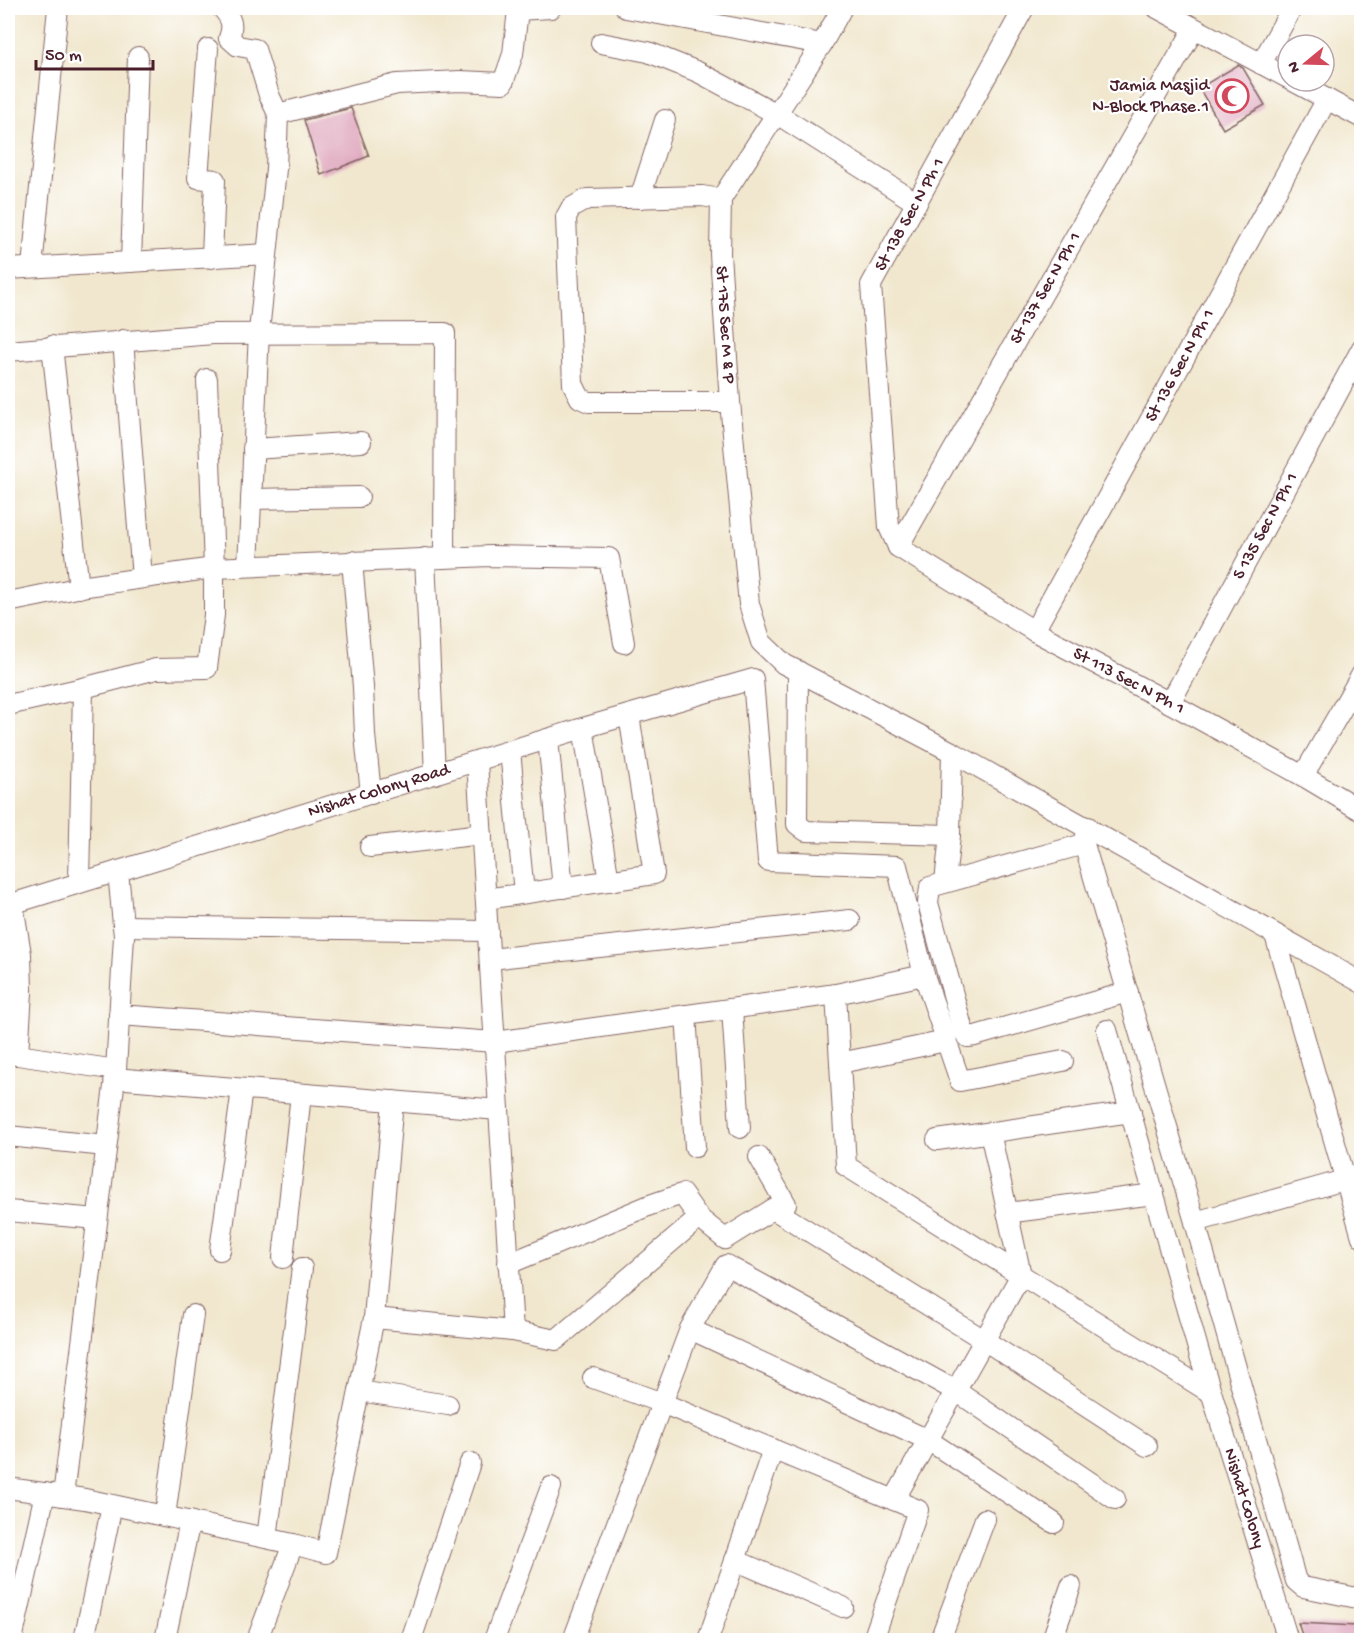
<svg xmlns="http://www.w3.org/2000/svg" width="1369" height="1648" font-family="'Gochi Hand',sans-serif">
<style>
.building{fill:#dfa7be}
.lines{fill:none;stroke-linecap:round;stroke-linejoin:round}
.minor-casing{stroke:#846564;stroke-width:22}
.minor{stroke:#fff;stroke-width:20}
.labels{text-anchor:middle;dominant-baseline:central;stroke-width:4.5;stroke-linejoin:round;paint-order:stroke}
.poi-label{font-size:18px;fill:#4a1f2b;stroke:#fff;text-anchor:end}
.street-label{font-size:18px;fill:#4a1f2b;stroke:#fff}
</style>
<rect width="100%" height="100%" fill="#fff"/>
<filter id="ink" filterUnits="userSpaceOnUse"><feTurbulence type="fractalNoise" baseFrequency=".0167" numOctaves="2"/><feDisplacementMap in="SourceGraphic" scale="12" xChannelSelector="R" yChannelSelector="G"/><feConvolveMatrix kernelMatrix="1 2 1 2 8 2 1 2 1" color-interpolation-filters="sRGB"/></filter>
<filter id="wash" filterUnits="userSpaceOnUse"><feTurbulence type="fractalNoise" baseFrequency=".008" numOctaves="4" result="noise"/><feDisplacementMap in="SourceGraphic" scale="24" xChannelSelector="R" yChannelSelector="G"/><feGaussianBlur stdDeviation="1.35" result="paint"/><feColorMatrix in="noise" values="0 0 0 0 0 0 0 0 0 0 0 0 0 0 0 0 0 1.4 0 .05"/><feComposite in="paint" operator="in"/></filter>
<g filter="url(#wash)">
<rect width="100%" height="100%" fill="#f1e7ce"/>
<g id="blocks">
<!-- building -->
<g class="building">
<path d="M1238,65l5,3 22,37 -42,24 -24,-41z"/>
<path d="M351,108l18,48 -48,19 -17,-55z"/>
<path d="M1298,1623l58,3 -1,15h-51z"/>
</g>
</g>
</g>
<g filter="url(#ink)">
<use href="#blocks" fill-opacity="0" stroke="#846564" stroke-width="1.5"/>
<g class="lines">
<!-- minor casing -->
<g class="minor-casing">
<g id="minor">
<path d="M222,8c9,10 12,17 7,30l9,8 17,3 14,46 9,19"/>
<path d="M626,8l196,36"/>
<path id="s1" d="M842,8l-20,36 -101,155 -1,55 10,148 19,202 12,38 23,22 168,88 410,231"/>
<path d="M1157,8l131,70"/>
<path d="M601,43l47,9 50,20 79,42 140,89"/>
<path d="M208,49l-10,129 17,2 -3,78"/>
<path d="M1261,64l31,-56"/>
<path d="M1293,81l69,37"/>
<path d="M640,198l25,-78"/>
<path d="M721,199l-19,-3 -115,3 -16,9 -5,9 7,167 7,14 9,4h141"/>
<path d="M131,262l7,-205"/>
<path d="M32,267l26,-259"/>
<path d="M8,269l258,-15"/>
<path d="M123,340l19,238"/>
<path d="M52,346l27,242"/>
<path d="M8,351l205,-17 232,-1 -1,225"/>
<path d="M253,449l108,-7"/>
<path d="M251,499l108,-2"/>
<path id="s2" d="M898,547l296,-518"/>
<path id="s3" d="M898,547l-9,-20 -18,-242 153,-277"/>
<path id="s4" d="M898,547l136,84 136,72 133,73 59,35"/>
<path d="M425,558l10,216"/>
<path d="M352,561l11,126 2,48 6,59"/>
<path d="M248,566l11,-234 17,-163 2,-55 119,-30 63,-3 43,2 10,-29 5,-44 33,-2"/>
<path d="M8,602l79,-16 127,-18 276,-12 119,2 15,85"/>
<path id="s5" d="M1034,631l293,-532"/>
<path d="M798,671l-1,153 9,7 144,4"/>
<path d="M83,688l73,-19 51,-1 7,-53v-47l-7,-189"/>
<path id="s6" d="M1170,703l192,-355"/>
<path d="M8,705l75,-17 -4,195"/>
<path d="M583,728l26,153"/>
<path d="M548,739l15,149"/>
<path d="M510,751l14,142"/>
<path d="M477,761l36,570 43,9 143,-122 26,21 48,-30 211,131 163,106"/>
<path d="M1303,776l59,-102"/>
<path d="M1088,827l-4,17 111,378 101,359 7,6 59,12"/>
<path d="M1084,844l-154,43 -2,16 35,128 5,6 7,-1 153,-44"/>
<path d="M370,847l112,-13"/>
<path d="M945,882l5,-47 2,-83"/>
<path d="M486,899l168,-25 -25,-159"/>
<path id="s7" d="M8,905l575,-177 170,-49 15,182 129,5 27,109"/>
<path d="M123,926l365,5"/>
<path d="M1275,935l87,302"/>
<path d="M490,959l360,-39"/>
<path d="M732,1009l8,119"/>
<path d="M119,1015l376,27 341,-48"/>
<path d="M686,1015l9,132"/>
<path id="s8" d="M1107,1030l93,326 88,284"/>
<path d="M8,1054l10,1 4,-63 -1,-38 -8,-50"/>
<path d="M18,1055l98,15"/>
<path d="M840,1063l106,-22"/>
<path d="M114,1078l385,32"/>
<path d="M990,1132l31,143 190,118"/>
<path d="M8,1136l98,10"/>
<path d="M937,1140l194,-28"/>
<path d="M759,1157l27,47 -13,5"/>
<path d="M8,1211l89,8"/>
<path d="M1007,1213l147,-19"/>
<path d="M1195,1222l167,-47"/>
<path d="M220,1250l22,-161"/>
<path d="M283,1258l18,-164"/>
<path d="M508,1264l142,-59 32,-11 17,24"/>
<path d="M374,1318l139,13"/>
<path d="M690,1329l238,111 126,83"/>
<path d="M593,1378l69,25 256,107 -45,130"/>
<path d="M359,1391l89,14"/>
<path d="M8,1488l77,11 208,45 33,9 48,-235 19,-217"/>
<path d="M63,1496l53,-426 8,-134 -6,-65"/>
<path d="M894,1500l127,-225 -175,-109 -10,-172 88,-19 36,106 103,-20"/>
<path d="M165,1516l28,-201"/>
<path d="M267,1538l35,-270"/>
<path d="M735,1560l108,47"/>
<path d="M12,1640l33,-147"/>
<path d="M84,1640l28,-135"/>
<path d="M165,1640l25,-119"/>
<path d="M257,1640l36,-96"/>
<path d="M411,1640l59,-177"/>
<path d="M494,1640l57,-153"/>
<path d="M573,1640l117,-311 36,-64 230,126 159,108"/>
<path d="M708,1640l65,-191"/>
<path d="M940,1640l45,-121"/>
<path d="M1052,1640l19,-54"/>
</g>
</g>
<!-- minor -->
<use href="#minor" class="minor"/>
</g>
</g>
<!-- icons -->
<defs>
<g id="mosque-ring" transform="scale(1.725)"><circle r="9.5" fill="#fff" stroke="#d1495b" stroke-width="1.5"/><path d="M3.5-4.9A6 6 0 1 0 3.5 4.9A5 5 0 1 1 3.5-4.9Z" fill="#d1495b"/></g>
</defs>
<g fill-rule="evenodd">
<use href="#mosque-ring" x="1232" y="96"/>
</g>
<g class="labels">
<!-- poi labels -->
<g class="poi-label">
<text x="1209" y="86">Jamia Masjid<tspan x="1209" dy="21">N-Block Phase.1</tspan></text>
</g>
<!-- street labels -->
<g class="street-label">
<text stroke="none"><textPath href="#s3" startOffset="345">St 138 Sec N Ph 1</textPath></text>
<text stroke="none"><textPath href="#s2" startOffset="298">St 137 Sec N Ph 1</textPath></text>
<text stroke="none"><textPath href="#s1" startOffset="352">St 175 Sec M &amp; P</textPath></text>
<text stroke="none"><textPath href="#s5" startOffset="303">St 136 Sec N Ph 1</textPath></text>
<text stroke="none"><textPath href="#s6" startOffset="201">S 135 Sec N Ph 1</textPath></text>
<text stroke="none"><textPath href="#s4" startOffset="267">St 113 Sec N Ph 1</textPath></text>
<text stroke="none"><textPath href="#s7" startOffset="388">Nishat Colony Road</textPath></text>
<text stroke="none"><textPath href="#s8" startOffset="488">Nishat Colony</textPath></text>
</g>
</g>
<!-- margin -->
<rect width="1369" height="1648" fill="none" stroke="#fff" stroke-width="30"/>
<!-- north arrow -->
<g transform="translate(1306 63) rotate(251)"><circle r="28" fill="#ffffff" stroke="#b7a5aa" stroke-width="1.5"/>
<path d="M0-4.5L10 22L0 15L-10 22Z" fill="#d1495b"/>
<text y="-9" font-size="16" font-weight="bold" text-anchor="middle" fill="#4a1f2b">N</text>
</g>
<!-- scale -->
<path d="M36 60v9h117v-9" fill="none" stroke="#4a1f2b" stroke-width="3"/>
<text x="45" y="60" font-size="18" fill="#4a1f2b" stroke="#ffffff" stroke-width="4.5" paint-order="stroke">50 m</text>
</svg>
